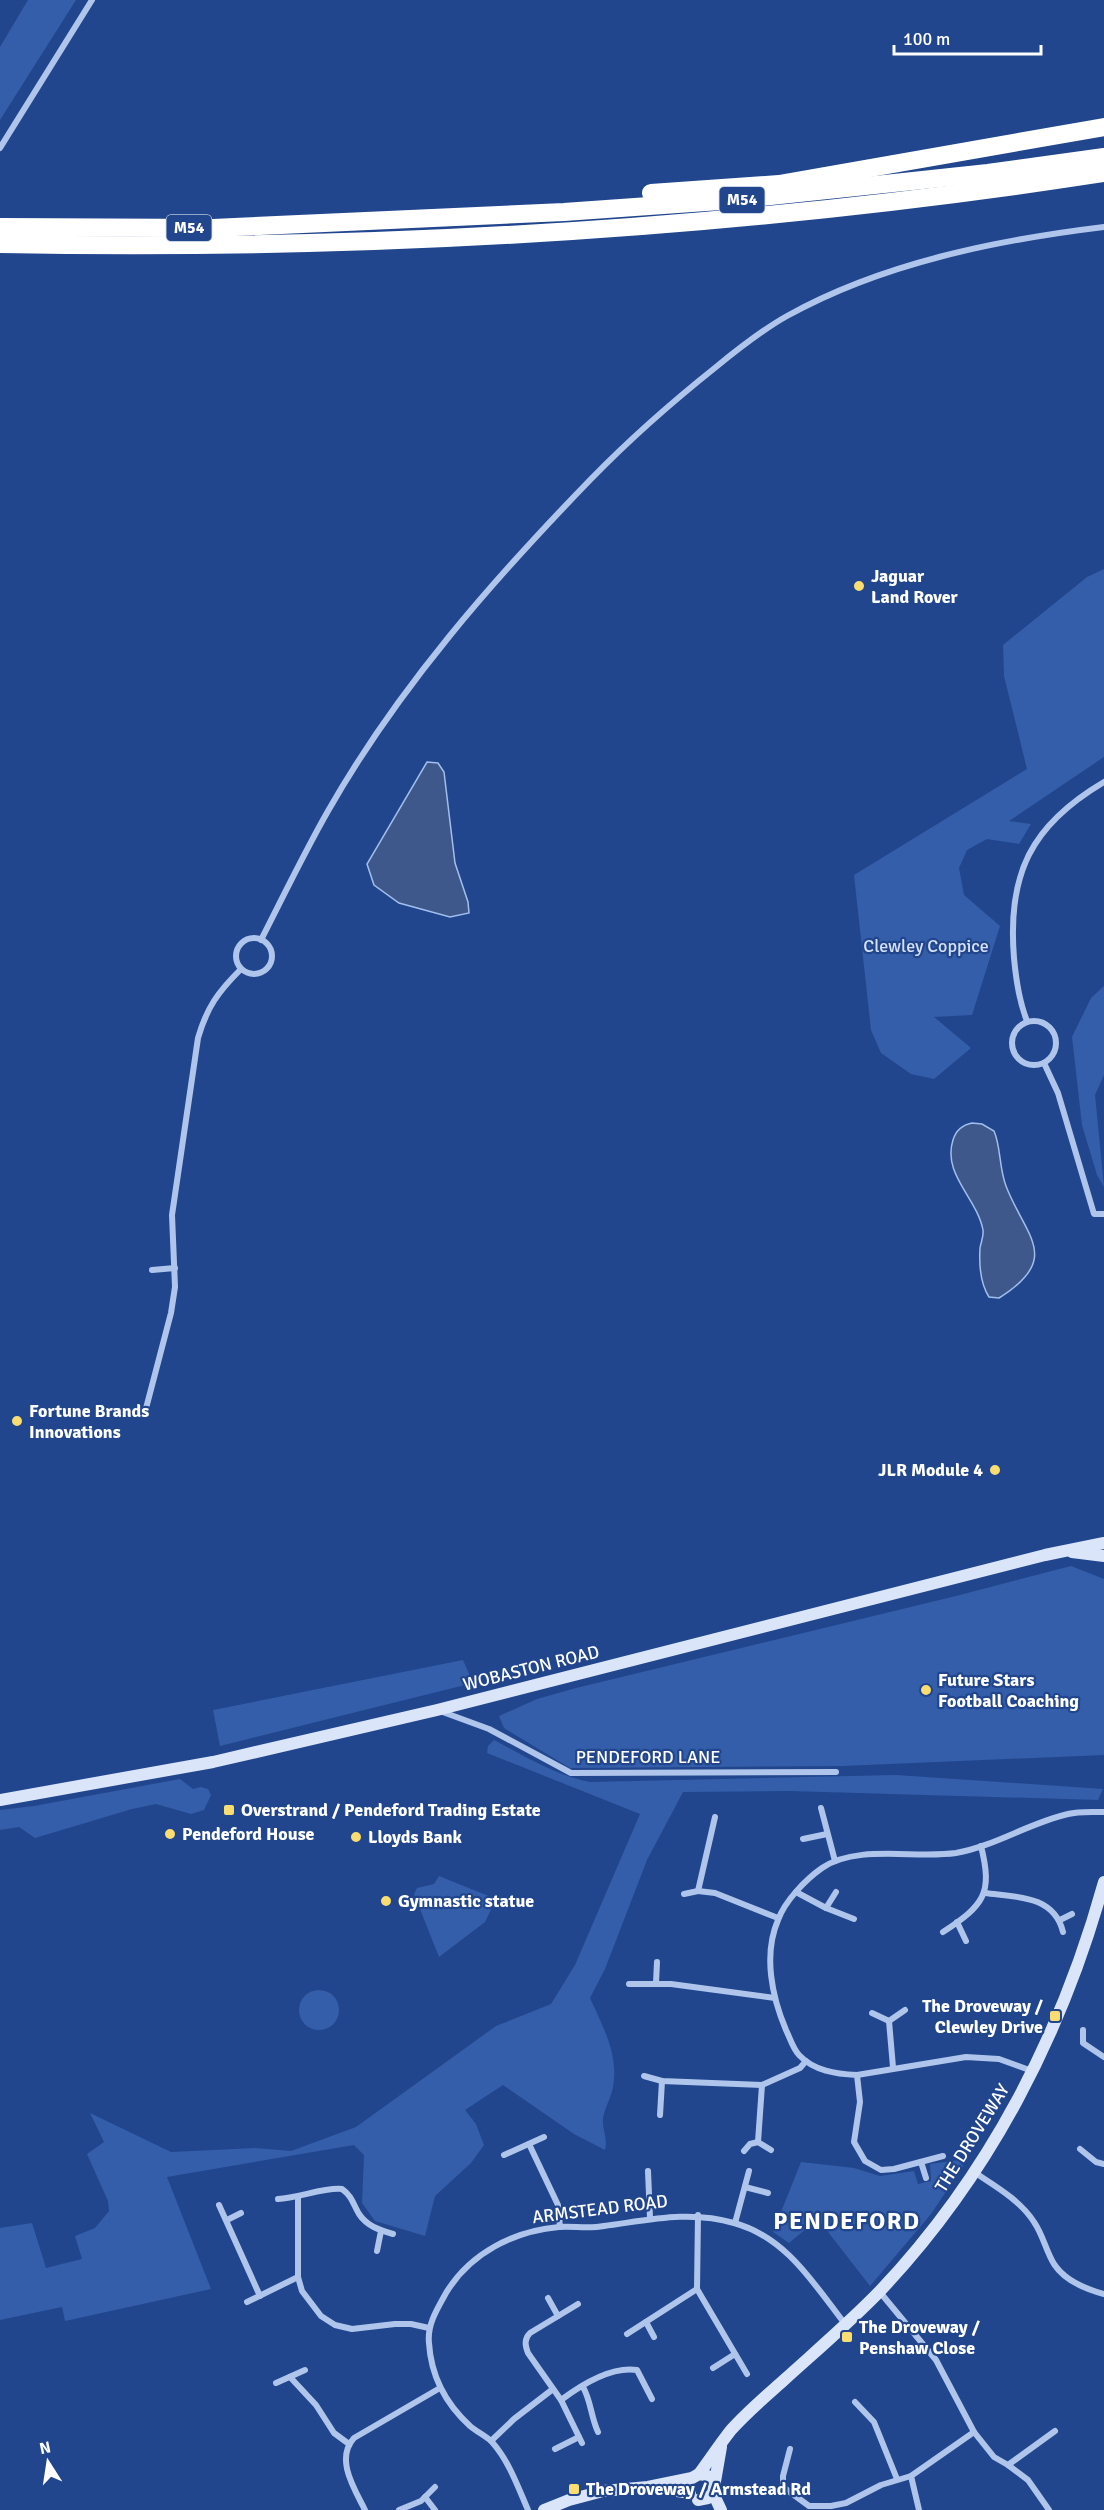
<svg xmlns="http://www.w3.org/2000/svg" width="1104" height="2510" font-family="Signika,sans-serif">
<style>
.green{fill:#345eaa}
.water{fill:#3e588c;stroke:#a2beed;stroke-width:1.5}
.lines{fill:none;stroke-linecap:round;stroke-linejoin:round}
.street{stroke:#afc5ec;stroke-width:6}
.secondary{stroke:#dae5f9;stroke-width:12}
.highway{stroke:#fff;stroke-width:18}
.poi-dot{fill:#f9dd70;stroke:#21468d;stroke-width:2}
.labels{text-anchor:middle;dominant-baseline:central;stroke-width:4.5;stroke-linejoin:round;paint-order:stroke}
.shield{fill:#21468d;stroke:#bcc8dd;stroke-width:1.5}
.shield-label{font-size:16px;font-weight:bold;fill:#fff}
.poi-label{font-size:18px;font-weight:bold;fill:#fff;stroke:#21468d;text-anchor:start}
.park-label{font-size:18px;fill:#d4e1f9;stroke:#21468d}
.street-label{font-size:18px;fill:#fff;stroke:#21468d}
.district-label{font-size:24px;font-weight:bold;letter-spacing:1.5px;fill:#fff;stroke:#21468d}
</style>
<rect width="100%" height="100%" fill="#21468d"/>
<!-- green -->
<g class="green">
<path d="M28,0h48l-76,120v-73z"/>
<path d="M1104,569v188l-95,64 22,3 -12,20 -32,-5 -20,11 -8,18 5,27 36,31 -28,89 -38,2 37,31 -37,31 -23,-5 -30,-21 -10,-23 -17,-155 173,-106 -23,-93 -1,-31 84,-68z"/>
<path d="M1104,986v89l-9,20 9,92 -7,-12 -15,-50 -10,-88 19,-39z"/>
<path d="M1071,1566l33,13v176l-261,11 -273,2 -66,-40 -5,-12 38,-17 39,-11 380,-92z"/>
<path d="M463,1660l10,23 -253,63 -7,-36z"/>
<path d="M494,1740c32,17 61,35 96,42l306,-7 207,14 -5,11 -308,-9 -107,1 -36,68 -42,109 -15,29c13,29 29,57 23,89 -2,11 -8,20 -10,31 -1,12 5,19 2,32l-31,-16 -71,-49 -38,25 11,14 8,21 -13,18 -36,33 -10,40 -50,-15 -13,-18 2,-48 -10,-10 -187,32 44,112 -146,32 -3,-14 -62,13v-92l32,-5 14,45 36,-9 -7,-23 20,-8 14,-17 -1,-10 -21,-47 17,-12 -14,-29 81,39 84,-4 36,3 65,-24 140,-101 55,-22 24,-39 65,-151 -153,-61 1,-7z"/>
<path d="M180,1779l13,10 8,-2 7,2 3,6 -7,15 -13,4 -35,-10 -24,5 -97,29 -16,-11 -19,3v-20l34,-4z"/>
<path d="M439,1876l57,23 -11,23 -46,35 -25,-63 3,-6 17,-4z"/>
<circle cx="319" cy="2010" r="20"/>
<path d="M959,2160l4,6 -32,48 -61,72 -52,-67 -29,24 -16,-11 28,-70 53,6 26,8 34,-5 4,13 13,-3 -1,-17z"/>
</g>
<!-- water -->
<g class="water">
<path d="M427,762l11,1 6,9 11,91 13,39 1,11 -19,4 -51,-14 -25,-18 -7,-21z"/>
<path d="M972,1123l10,1 12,7c7,16 5,37 12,55 19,50 57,72 -7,112l-10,-1c-9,-14 -10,-32 -9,-49 1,-6 4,-12 3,-18 -6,-32 -41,-56 -30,-90 3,-10 9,-15 19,-17z"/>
</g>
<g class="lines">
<!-- street -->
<g class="street">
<path d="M0,148l92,-148"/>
<circle cx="254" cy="956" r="18"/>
<path d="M261,940c22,-43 43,-87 67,-129 70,-123 165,-231 263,-332 39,-40 81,-77 125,-112 22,-18 46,-37 71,-51 95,-53 210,-76 317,-89"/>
<circle cx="1034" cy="1043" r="22"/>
<path d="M1027,1021c-8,-20 -11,-41 -13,-63 -7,-84 17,-133 90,-176"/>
<path d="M1044,1063l14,30 36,121h10"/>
<path d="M152,1270l23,-2"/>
<path d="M144,1416l27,-103 4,-26 -3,-72 26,-177c9,-31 20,-46 43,-69"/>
<path d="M440,1711l49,18 82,44 265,-1"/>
<path d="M821,1808l14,53"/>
<path d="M715,1817l-17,74 17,2 63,25"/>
<path d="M803,1839l24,-5"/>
<path d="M796,1892l30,16 28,11"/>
<path d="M985,1893c31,4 69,2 78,39"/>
<path d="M684,1894l14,-3"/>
<path d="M826,1908l10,-16"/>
<path d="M1060,1920l12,-6"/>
<path d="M957,1922l9,19"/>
<path d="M943,1932c41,-27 50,-38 38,-86"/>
<path d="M656,1983l1,-21"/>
<path d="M629,1984h42l104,14"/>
<path d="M872,2013l17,8 16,-11"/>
<path d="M889,2021l4,46"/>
<path d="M1083,2030v13l21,14"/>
<path d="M1032,2071l-33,-12 -33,-2 -109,18c-21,-1 -43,-4 -58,-20 -6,-6 -9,-17 -13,-25 -14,-33 -23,-75 -8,-110 7,-19 27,-40 44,-52 35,-24 93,-9 134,-15 39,-7 73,-30 112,-39 11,-3 24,-2 36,-2"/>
<path d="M857,2075l3,27 -6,40 11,19 16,9 13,-1 49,-13"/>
<path d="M644,2076l18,5 100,4 38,-17 6,-7"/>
<path d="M660,2115l2,-34"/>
<path d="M758,2142l4,-57"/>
<path d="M529,2144l29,61 2,22"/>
<path d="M1080,2149l16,13 8,2"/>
<path d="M744,2151l6,-7 8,-2 13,8"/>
<path d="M504,2155l40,-18"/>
<path d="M921,2162l5,16"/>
<path d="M648,2171l2,47"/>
<path d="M974,2172c21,14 46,28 60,50 9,13 12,29 20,42 11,17 31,25 50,30"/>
<path d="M745,2187l23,6"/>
<path d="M298,2198v79l4,14 19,25 14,9 17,4 43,-5h16l18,4"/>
<path d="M278,2199c20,-1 47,-12 64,-10 10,7 11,15 17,25 8,12 20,16 34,20"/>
<path d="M219,2205l41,91"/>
<path d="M698,2215l-1,74 50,85"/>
<path d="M227,2220l14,-7"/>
<path d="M735,2223l14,-52"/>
<path d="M377,2251l4,-20"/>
<path d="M879,2291l57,69 38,72 20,25 14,8 20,15 21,30"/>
<path d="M548,2298l10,18"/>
<path d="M247,2302l51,-25"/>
<path d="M578,2304l-48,29c-6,6 -5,12 -2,20l33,47 21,43"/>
<path d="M646,2322l8,15"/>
<path d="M627,2334l70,-45"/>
<path d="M713,2368l22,-14"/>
<path d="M290,2377l26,28 18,28 15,11"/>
<path d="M276,2383l29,-13"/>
<path d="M583,2387c8,14 8,30 15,45"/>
<path d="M561,2400c20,-15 50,-34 76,-30l15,29"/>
<path d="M855,2402l19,20 23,57"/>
<path d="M491,2441l23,-22 39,-30"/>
<path d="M555,2449l24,-12"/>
<path d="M790,2449l-7,27v11l26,19h22l15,-3 35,-18 30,-9 63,-44"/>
<path d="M1008,2465l47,-34"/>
<path d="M911,2476l8,34"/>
<path d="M425,2497l10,13"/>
<path d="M365,2510c-11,-22 -30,-51 -11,-72l86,-50"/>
<path d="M399,2510l22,-9 14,-14"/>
<path d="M528,2510c-10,-23 -19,-49 -36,-68 -6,-6 -15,-10 -22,-16 -24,-22 -39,-50 -41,-83 -2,-18 8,-34 17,-50 24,-40 68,-62 113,-66 15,-1 30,2 45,-1 45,-6 86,-16 130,-3 52,14 80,61 111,101"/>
</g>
<!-- secondary -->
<g class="secondary">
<path d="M1072,1552l32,4"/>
<path d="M0,1800l213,-38 224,-52 608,-155 59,-12"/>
<path d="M699,2474c11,-15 21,-30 32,-44 16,-18 35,-34 53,-50 32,-29 66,-58 96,-89 109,-115 182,-257 224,-409"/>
<path d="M658,2488l32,5"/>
<path d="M713,2493l8,17"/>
<path d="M698,2500l10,-2 5,-5 8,-46"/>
<path d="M544,2510l25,-10 34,-9 45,-4 44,-9 7,-4 9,2 6,6"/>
</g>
<!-- highway -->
<g class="highway">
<path d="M651,193l128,-9 325,-57"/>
<path d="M0,227l213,1 351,-16 170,-12 254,-27 116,-16"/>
<path d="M0,244c369,7 740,-15 1104,-71"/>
</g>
</g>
<!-- markers -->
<g class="poi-dot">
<circle cx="859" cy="586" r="6"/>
<circle cx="17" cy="1421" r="6"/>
<circle cx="995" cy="1470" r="6"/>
<circle cx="926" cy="1690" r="6"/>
<rect x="223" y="1804" width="12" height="12" rx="3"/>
<circle cx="170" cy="1834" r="6"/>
<circle cx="356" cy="1837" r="6"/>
<circle cx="386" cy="1901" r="6"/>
<rect x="1049" y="2010" width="12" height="12" rx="3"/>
<rect x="841" y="2331" width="12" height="12" rx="3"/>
<rect x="568" y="2483" width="12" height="12" rx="3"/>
</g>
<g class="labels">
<!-- shield labels -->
<g class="shield">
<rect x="719.5" y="187" width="45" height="26" rx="4.5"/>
<rect x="166.5" y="215" width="45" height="26" rx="4.5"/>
</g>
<g class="shield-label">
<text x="742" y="200">M54</text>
<text x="189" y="228">M54</text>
</g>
<!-- poi labels -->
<g class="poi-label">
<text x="871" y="576">Jaguar<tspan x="871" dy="21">Land Rover</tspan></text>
<text x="29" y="1411">Fortune Brands<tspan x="29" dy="21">Innovations</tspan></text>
<text x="983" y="1470" text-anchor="end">JLR Module 4</text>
<text x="938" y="1680">Future Stars<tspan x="938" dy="21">Football Coaching</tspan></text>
<text x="241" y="1810">Overstrand / Pendeford Trading Estate</text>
<text x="182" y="1834">Pendeford House</text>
<text x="368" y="1837">Lloyds Bank</text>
<text x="398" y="1901">Gymnastic statue</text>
<text x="1043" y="2006" text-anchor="end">The Droveway /<tspan x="1043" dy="21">Clewley Drive</tspan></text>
<text x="859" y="2327">The Droveway /<tspan x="859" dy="21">Penshaw Close</tspan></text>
<text x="586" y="2489">The Droveway / Armstead Rd</text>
</g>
<!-- park labels -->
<g class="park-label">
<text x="926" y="946">Clewley Coppice</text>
</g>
<!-- street labels -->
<g class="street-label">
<text transform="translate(531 1668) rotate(-14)">WOBASTON ROAD</text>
<text x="648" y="1757">PENDEFORD LANE</text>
<text transform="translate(972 2138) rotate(-58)">THE DROVEWAY</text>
<text transform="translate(600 2209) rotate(-7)">ARMSTEAD ROAD</text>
</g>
<!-- district labels -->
<g class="district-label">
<text x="847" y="2221">PENDEFORD</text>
</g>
</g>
<!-- north arrow -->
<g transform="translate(48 2462) rotate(348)" stroke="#21468d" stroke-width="4.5" paint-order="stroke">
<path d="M0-4.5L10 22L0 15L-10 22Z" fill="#ffffff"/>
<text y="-9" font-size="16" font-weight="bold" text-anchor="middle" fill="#ffffff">N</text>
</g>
<!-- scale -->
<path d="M894 45v9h147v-9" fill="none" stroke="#ffffff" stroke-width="3"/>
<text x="903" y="45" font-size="18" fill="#ffffff" stroke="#21468d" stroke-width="4.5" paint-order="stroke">100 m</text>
</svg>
